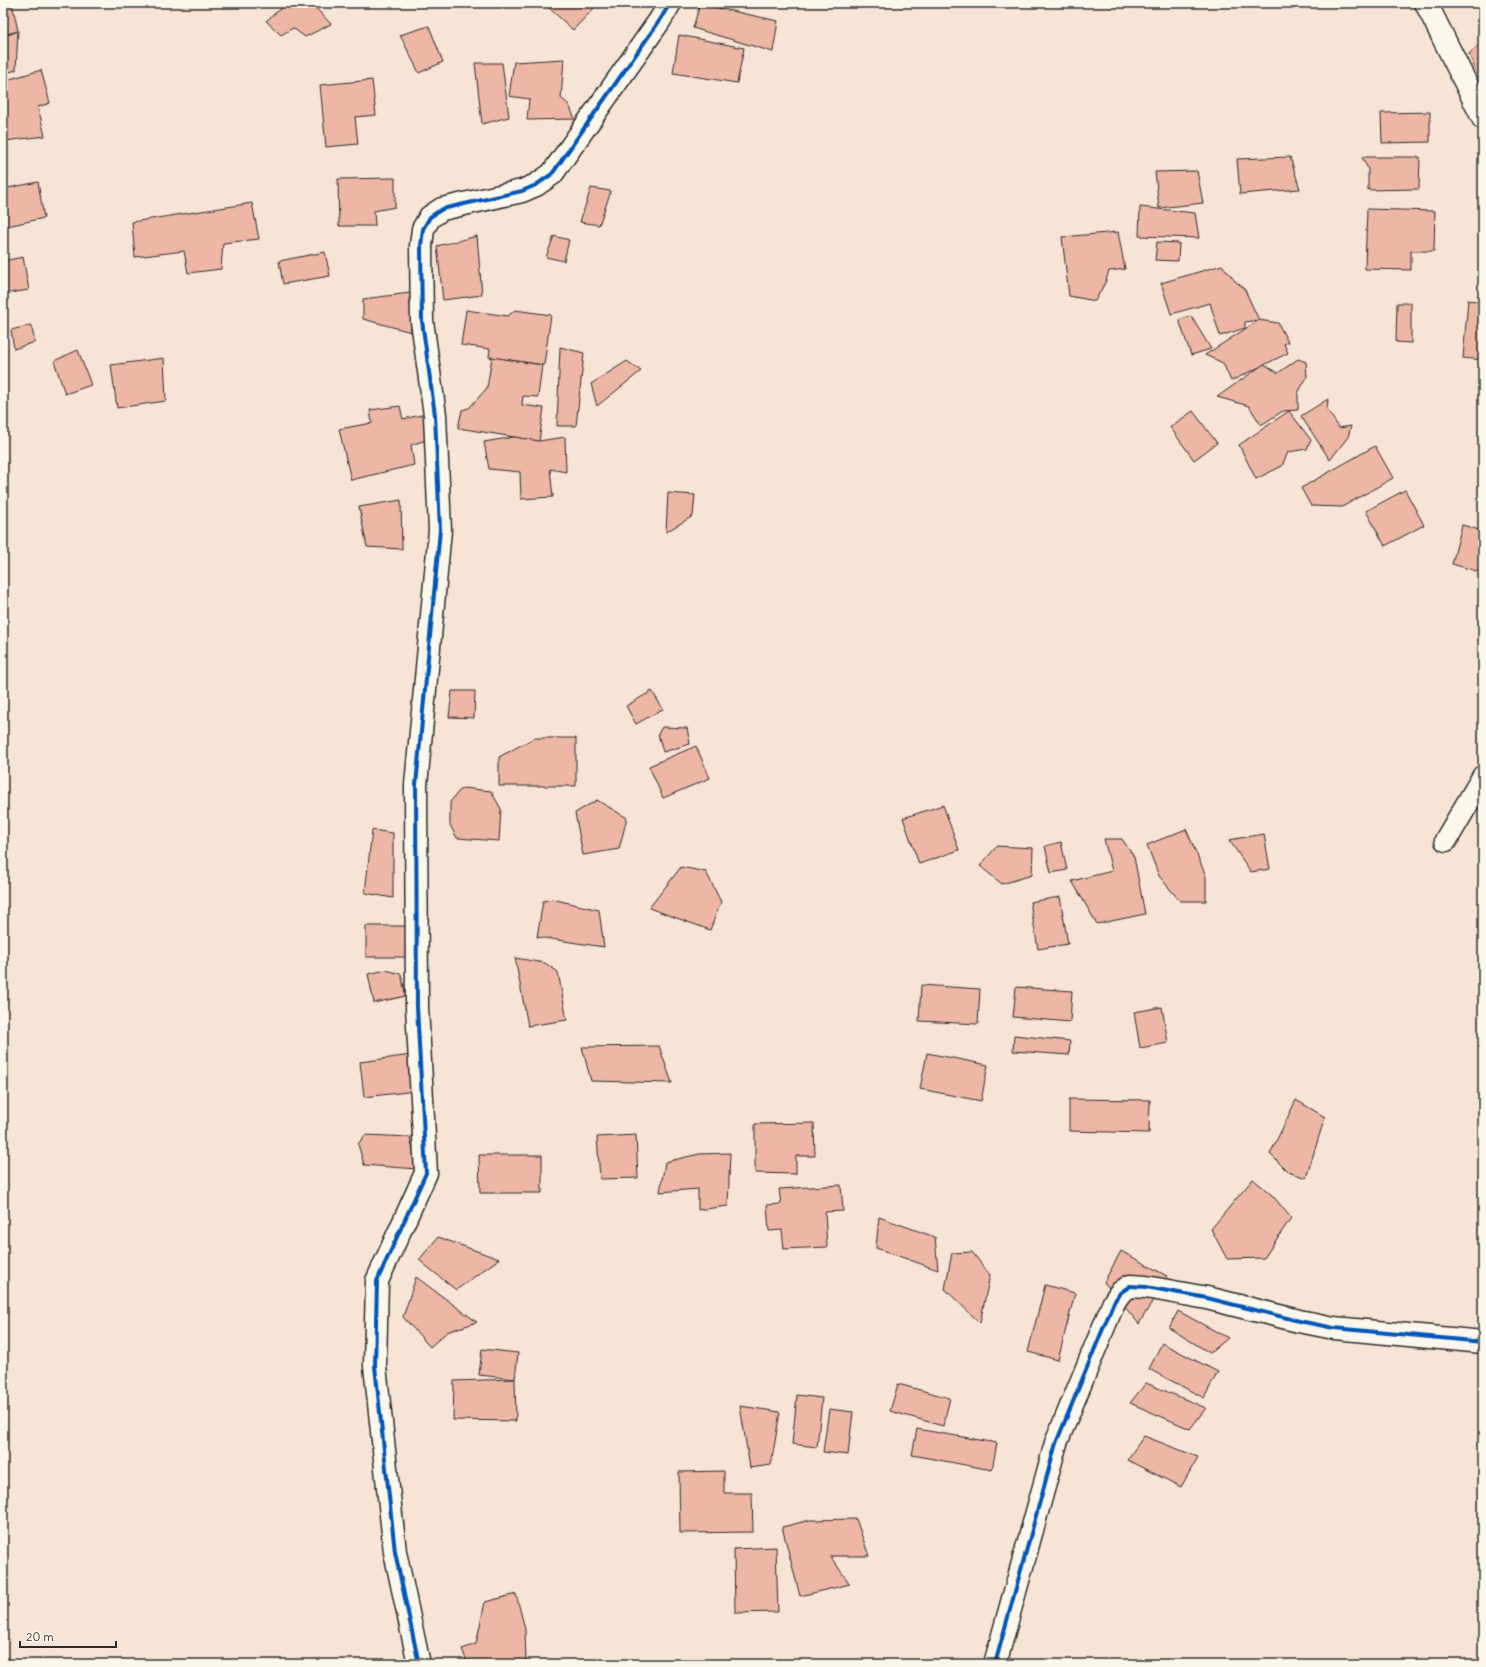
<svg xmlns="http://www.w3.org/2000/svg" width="1486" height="1667" font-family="Delius,sans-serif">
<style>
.building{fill:#eeb6a4;stroke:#2b2b2b}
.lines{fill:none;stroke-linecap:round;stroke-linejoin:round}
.minor-casing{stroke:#2b2b2b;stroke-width:25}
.minor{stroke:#fbf7ec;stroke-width:22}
.cycleway-casing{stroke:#fbf7ec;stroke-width:6}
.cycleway{stroke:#0057b8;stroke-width:4}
</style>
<rect width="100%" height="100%" fill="#f7e4d6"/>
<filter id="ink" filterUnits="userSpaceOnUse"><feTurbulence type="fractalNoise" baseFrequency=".025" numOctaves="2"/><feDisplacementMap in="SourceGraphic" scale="8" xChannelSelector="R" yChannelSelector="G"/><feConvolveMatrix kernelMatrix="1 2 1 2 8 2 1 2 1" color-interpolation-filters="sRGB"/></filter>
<g filter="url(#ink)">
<!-- building -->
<g class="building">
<path d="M3,3h9l6,28 -15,4z"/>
<path d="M287,3h24l20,21 -26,13 -12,-9 -12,7 -15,-14z"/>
<path d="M552,3h47l-26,27 -25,-23z"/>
<path d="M700,4l78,17 -5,31 -80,-24z"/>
<path d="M429,26l14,36 -24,11 -19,-38z"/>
<path d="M18,31l-2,39 -13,4v-37z"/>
<path d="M679,35l65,13 -7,35 -64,-10z"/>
<path d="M1483,41v48l-14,-35z"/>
<path d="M564,59l-3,39 8,7 6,14 -48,1 2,-21 -20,-3 5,-34z"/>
<path d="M475,63h27l7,54 -27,7z"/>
<path d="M41,70l9,33 -12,4 7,29 -40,5 -2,-5v-55z"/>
<path d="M372,80l4,35 -21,2 3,27 -32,3 -6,-62z"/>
<path d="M1430,112v30l-48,1 -1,-30z"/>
<path d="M1290,157l10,32 -60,5 -3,-35z"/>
<path d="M1362,157h58l-1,32 -51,1v-21z"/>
<path d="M1197,171l6,32 -44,5 -4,-36z"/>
<path d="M395,178v29l-21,4 1,15h-36l-1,-47z"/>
<path d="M38,182l6,36 -41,9v-38z"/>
<path d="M591,188l20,3 -12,34 -19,-3z"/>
<path d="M252,203l7,36 -36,4 -2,26 -33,4 -4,-22 -49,6 -3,-35z"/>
<path d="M1140,207l55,6 4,25 -60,-2z"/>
<path d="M1367,209l68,2 -1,40h-23v19l-46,-1z"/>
<path d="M1118,232l7,37 -16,2 -4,12 -10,18 -26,-5 -7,-59z"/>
<path d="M477,236l5,59 -39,5 -6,-54z"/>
<path d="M554,236l15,4 -5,21 -18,-4z"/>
<path d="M1157,242l22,1 -1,18 -23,-1z"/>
<path d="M325,252l5,24 -47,8 -4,-23z"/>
<path d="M23,257l6,33 -26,4v-33z"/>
<path d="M1222,265l13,16 9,7 15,32 -14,2v6l-25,8 -10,-33 -39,11 -10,-31z"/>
<path d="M410,293l1,39 -48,-13v-20z"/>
<path d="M1468,300l15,2v58l-20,-2z"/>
<path d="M1397,303h14v40l-15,-1z"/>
<path d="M466,310l42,6 7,-6 36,5 -7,50 -55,-8 1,-8 -29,-4z"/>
<path d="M1191,316l20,33 -20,6 -12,-35z"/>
<path d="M1259,320l19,3 10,19 -4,2 4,9 -57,28 -8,-18 -18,-8z"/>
<path d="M31,325l4,17 -21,7 -3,-19z"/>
<path d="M560,347l24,6 -8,73h-19z"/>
<path d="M78,350l13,35 -26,9 -11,-33z"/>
<path d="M492,357l50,8 -4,32 -15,-1 -1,9 22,3 -5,33 -81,-13 4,-18 7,-2 18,-20z"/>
<path d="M164,358l2,43 -49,7 -6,-43z"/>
<path d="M1298,359l8,3 1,15 -9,16v17l-15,1 -22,14 -12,-19 -32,-9 47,-33 14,9z"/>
<path d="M627,361l14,10 -44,35 -6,-22z"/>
<path d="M1328,399l-1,10 12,19 12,-2 -3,11 -18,23 -29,-44z"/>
<path d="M400,406l3,13 23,-5 6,24 -21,7 3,20 -63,15 -12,-51 33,-6 -2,-13z"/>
<path d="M1193,411l24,32 -23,17 -24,-33z"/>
<path d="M1289,411l22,29 -4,9 -19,3 -6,14 -26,13 -17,-34z"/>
<path d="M514,437l25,4 26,-4 1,35 -16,-3 3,28 -32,2 -1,-27 -31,-3 -5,-27z"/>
<path d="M1375,446l18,32 -51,29 -31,-1 -10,-18z"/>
<path d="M1405,490l19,35 -39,21 -19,-35z"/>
<path d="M668,493l27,2 -2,21 -27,16z"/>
<path d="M401,500l1,49 -35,-2 -8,-40z"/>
<path d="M1462,525l21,6v42l-31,-9z"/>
<path d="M452,691h23l-1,27 -25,-1z"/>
<path d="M652,691l11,18 -27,15 -10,-18z"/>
<path d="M662,727l25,1 3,16 -27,8 -5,-18z"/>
<path d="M534,738h42v48h-77v-29z"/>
<path d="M696,746l14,32 -47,20 -14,-32z"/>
<path d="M463,788l28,3 10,18 -2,32 -42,-3 -7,-13v-23l9,-11z"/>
<path d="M597,800l30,18 -8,31 -36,6 -8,-42z"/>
<path d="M943,805l16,45 -40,14 -16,-46z"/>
<path d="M1186,829l20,47v25h-26l-21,-25 -12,-31z"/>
<path d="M372,830l21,3v65l-28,-5z"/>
<path d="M1264,834l6,35 -19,3 -22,-32z"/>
<path d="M1104,839h18l12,18 11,57 -48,10 -25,-43 40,-10z"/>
<path d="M1061,842l6,28 -16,3 -6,-27z"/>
<path d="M997,846l36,2 -1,27 -30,9 -22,-18z"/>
<path d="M681,867l25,5 15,30 -11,28 -61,-22z"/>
<path d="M1060,897l8,47 -30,5 -8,-47z"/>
<path d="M552,899l47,11 5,37 -67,-10 6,-36z"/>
<rect x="366" y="926" width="44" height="31"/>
<path d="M515,958l30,5 13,9 9,48 -39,6z"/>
<path d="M386,970l15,4 5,22 -32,7 -6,-29z"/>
<path d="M921,985l59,4 -2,35 -59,-3z"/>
<path d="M1016,987l56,4 -2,31 -57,-5z"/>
<path d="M1162,1007l6,36 -28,5 -6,-36z"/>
<path d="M1014,1035l56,6 -1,14 -56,-4z"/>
<path d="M659,1046l13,37 -81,-2 -9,-34z"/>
<path d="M927,1053l61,12 -7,36 -61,-12z"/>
<path d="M411,1055l5,36 -52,6 -4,-35z"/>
<path d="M1069,1099l81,1 -1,33 -80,-2z"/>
<path d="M1296,1100l29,17 -19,61 -18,-6 -18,-18z"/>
<path d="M814,1123l1,33h-19v18l-41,-1v-49z"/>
<path d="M365,1135l45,2 7,32 -53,-4 -6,-21z"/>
<path d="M636,1135l2,43 -38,1 -3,-42z"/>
<path d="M730,1153l-2,53 -30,4v-21l-38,3 5,-30 34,-8z"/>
<path d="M479,1155h63v38h-62z"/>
<path d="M1253,1179l20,17 18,22 -27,40 -37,1 -16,-30z"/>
<path d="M841,1185l2,26 -18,1 2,35 -43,2 -2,-19 -13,1 -2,-26 14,-1 -2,-15z"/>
<path d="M879,1217l56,20 3,33 -62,-22z"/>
<path d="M438,1237l61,22 -43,31 -37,-30z"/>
<path d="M1121,1251l46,25 -28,48 -35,-42z"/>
<path d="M972,1252l18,23 -10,48 -35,-34 7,-36z"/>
<path d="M416,1277l61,45 -30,10 -17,15 -27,-30z"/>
<path d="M1045,1285l30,8 -17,67 -30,-8z"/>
<path d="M1178,1311l50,27 -18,15 -41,-25z"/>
<path d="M1162,1343l56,29 -14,26 -55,-29z"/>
<path d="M482,1349l36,4 -3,26 -36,-4z"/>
<path d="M515,1379l1,42 -63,-1 1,-39z"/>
<path d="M1146,1383l60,25 -16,21 -60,-26z"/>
<path d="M898,1384l52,14 -7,28 -53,-15z"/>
<path d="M797,1395l25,3 -5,49 -25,-3z"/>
<path d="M740,1406l40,6 -9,53 -21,3z"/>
<path d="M829,1409l24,3 -5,43 -25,-3z"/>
<path d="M917,1429l80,14 -5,27 -80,-15z"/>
<path d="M1144,1436l54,21 -17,30 -54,-27z"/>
<path d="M724,1471v22h28l1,39 -73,1 -1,-61z"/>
<path d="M856,1519l13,37h-39l20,28 -50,12 -18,-69 28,-7z"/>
<path d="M776,1547l2,65 -43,1 -1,-64z"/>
<path d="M516,1594l9,35 1,35h-58l-6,-15 14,-5 9,-42z"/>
</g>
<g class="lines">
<!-- minor casing -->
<g class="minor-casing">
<g id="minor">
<path d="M1426,3l57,115"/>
<path d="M1446,840l37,-63"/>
<path d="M419,1664l-24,-112 -20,-186 2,-85 49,-108 -9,-166 -1,-222 24,-255 -5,-115 -13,-94 -1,-75 2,-17 7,-12 12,-8 80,-18 14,-6 16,-11 108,-154 10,-17"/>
<path d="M995,1664l61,-221 58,-141 6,-9 10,-7 16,1 61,11 92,23 35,7 149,14"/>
</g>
</g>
<!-- minor -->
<use href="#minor" class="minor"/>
<!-- cycleway casing -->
<g class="cycleway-casing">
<g id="cycleway">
<path d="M419,1664l-24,-112 -20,-186 2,-85 49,-108 -9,-166 -1,-222 24,-255 -5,-115 -13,-94 -1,-75 2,-17 7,-12 12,-8 80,-18 14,-6 16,-11 108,-154 10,-17"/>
<path d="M995,1664l61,-221 58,-141 6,-9 10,-7 16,1 61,11 92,23 35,7 149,14"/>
</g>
</g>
<!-- cycleway -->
<use href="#cycleway" class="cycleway"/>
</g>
</g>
<!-- margin -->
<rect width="1486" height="1667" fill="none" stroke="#fbf7ec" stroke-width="16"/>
<rect x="8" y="8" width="1470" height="1651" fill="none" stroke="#2b2b2b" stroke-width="1.5" filter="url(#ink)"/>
<!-- scale -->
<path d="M20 1641v6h96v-6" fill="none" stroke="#2b2b2b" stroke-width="2"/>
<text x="26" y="1641" font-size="12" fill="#2b2b2b" stroke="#fbf7ec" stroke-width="3" paint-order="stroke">20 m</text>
</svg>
